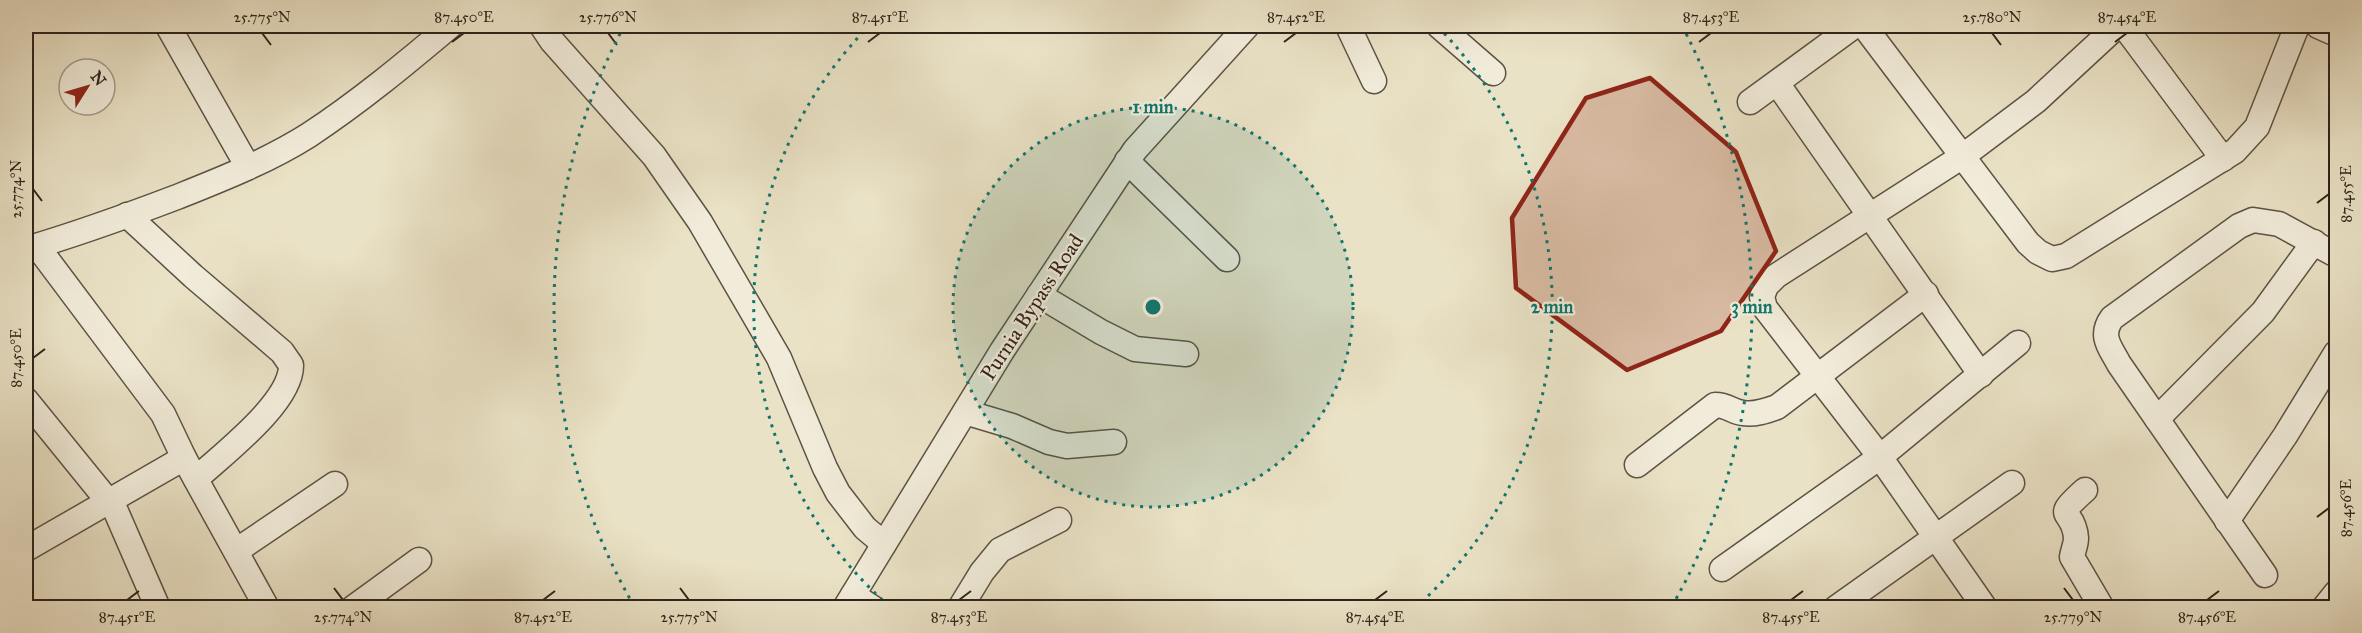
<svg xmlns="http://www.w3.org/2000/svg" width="2362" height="633" font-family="'IM FELL Great Primer',serif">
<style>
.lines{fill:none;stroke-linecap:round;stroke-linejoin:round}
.minor-casing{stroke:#5c5345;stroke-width:27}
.minor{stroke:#f1ecda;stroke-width:24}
.marked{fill:#8f2418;fill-opacity:0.2;stroke:#8f2418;stroke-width:4.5;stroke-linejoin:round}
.ticks{fill:none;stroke:#2d231a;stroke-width:2}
.ring{fill:none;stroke:#0f766e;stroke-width:3;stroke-dasharray:3 6}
.labels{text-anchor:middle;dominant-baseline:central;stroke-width:4.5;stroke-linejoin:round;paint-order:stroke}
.street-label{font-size:21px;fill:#2d231a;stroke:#f1ecda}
.centre{fill:#0f766e;stroke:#f1ecda;stroke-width:3}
.ring-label{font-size:18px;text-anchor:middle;font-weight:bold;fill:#0f766e;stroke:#f1ecda;stroke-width:4.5;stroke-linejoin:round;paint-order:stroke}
.neatline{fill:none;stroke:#2d231a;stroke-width:2}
.ticks-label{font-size:15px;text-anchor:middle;fill:#2d231a}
</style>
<rect width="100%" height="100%" fill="#eae2c6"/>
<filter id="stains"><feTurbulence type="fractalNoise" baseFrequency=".00333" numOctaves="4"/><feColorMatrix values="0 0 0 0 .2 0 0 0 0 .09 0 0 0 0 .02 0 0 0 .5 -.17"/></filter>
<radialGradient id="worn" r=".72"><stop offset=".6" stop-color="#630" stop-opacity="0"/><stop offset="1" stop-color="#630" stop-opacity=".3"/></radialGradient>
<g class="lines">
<!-- minor casing -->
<g class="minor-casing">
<g id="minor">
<path d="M168,26l80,141"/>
<path d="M542,26l10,15 102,115 46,66 79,136 46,110 13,25 27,35 19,16"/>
<path d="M1348,26l26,55"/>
<path d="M1439,26l54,47"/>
<path d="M1864,26l164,217 10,9 14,7 14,-3 169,-105 22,-24 40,-101"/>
<path d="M2124,26l99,133"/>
<path d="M2318,26l18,8"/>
<path d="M1777,83l204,292"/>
<path d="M1750,102l104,-76"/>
<path d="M1127,161l100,98"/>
<path d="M127,215l66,61 89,76 9,13c1,37 -68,89 -95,114"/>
<path d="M37,246l126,168 21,44 83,150"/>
<path d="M26,249c51,-15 101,-33 151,-52 45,-18 91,-36 132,-62 50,-33 96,-71 141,-109"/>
<path d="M1039,295l62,37 34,17 51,5"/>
<path d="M26,400l82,101"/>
<path d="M965,412l47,14 37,16 18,4 47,-4"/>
<path d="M2157,419l106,-107 51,-70"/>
<path d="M1637,465l78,-60c13,0 17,7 28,8 11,2 23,-2 34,-6l149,-113"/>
<path d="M2085,490c-35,31 -11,17 -9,48 0,7 -3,12 -4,19l30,51"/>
<path d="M111,500l47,108"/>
<path d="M2227,521l58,-85 51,-83"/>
<path d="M26,549l158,-91"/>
<path d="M236,551l99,-67"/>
<path d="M1722,569l158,-112 138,-114"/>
<path d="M2265,575l-146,-211c-9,-17 -20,-28 -7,-46l127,-92 14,-6 26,4 57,31"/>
<path d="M853,595l20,13"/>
<path d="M353,608l66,-48"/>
<path d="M845,608l157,-257 133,-201 112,-124"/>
<path d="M960,608l22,-36 18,-22 59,-30"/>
<path d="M1836,608l176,-125"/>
<path d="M1985,608l-105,-151 -115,-149 -3,-11 4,-11 10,-10 187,-120 73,-55 81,-75"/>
<path d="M2324,608l12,-15"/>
</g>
</g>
<!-- minor -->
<use href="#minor" class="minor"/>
</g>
<!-- marked area -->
<path class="marked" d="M1650,78l86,74 40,99 -55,80 -94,39 -111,-82 -4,-70 74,-120z"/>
<!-- ticks -->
<path class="ticks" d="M262,33l9,12M608,33l9,12M1992,33l9,12M452,42l12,-9M868,42l12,-9M1284,42l12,-9M1699,42l12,-9M2115,42l12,-9M33,189l9,12M2317,203l12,-9M33,358l12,-9M2317,517l12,-9M334,588l9,12M680,588l9,12M2064,588l9,12M127,600l12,-9M543,600l12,-9M959,600l12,-9M1375,600l12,-9M1791,600l12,-9M2207,600l12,-9"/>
<!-- distance rings -->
<circle cx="1153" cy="307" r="200" fill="#0f766e" fill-opacity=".12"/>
<g class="ring">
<circle cx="1153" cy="307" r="200"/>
<path d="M889 606A399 399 0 0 1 868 27M1438 27A399 399 0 0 1 1417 606"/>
<path d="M634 606A599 599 0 0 1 624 26M1682 26A599 599 0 0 1 1672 606"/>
</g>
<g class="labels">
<!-- street labels -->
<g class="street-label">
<text transform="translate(1032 307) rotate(-57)">Purnia Bypass Road</text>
</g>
</g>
<circle cx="1153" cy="307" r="9" class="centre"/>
<g class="ring-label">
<text x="1153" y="113">1 min</text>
<text x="1552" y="313">2 min</text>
<text x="1752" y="313">3 min</text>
</g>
<!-- margin -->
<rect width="2362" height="633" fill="none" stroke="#eae2c6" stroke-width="66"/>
<!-- north arrow -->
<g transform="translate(87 87) rotate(53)"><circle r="28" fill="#f1ecda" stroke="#a39c8d" stroke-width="1.5"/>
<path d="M0-4.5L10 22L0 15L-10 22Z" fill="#8f2418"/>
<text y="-9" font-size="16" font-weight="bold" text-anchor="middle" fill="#2d231a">N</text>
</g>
<rect x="33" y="33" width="2296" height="567" class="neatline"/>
<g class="ticks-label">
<text x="262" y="22">25.775°N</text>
<text x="464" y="22">87.450°E</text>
<text x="608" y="22">25.776°N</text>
<text x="880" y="22">87.451°E</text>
<text x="1296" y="22">87.452°E</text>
<text x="1711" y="22">87.453°E</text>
<text x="1992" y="22">25.780°N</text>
<text x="2127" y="22">87.454°E</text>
<text transform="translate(16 189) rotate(-90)" y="5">25.774°N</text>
<text transform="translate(2346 194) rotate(-90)" y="5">87.455°E</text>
<text transform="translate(16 358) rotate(-90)" y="5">87.450°E</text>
<text transform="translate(2346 508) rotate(-90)" y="5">87.456°E</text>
<text x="127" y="622">87.451°E</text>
<text x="343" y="622">25.774°N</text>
<text x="543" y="622">87.452°E</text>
<text x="689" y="622">25.775°N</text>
<text x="959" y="622">87.453°E</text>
<text x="1375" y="622">87.454°E</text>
<text x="1791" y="622">87.455°E</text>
<text x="2073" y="622">25.779°N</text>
<text x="2207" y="622">87.456°E</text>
</g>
<rect width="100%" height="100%" filter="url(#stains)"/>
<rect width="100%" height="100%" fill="url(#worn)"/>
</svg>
